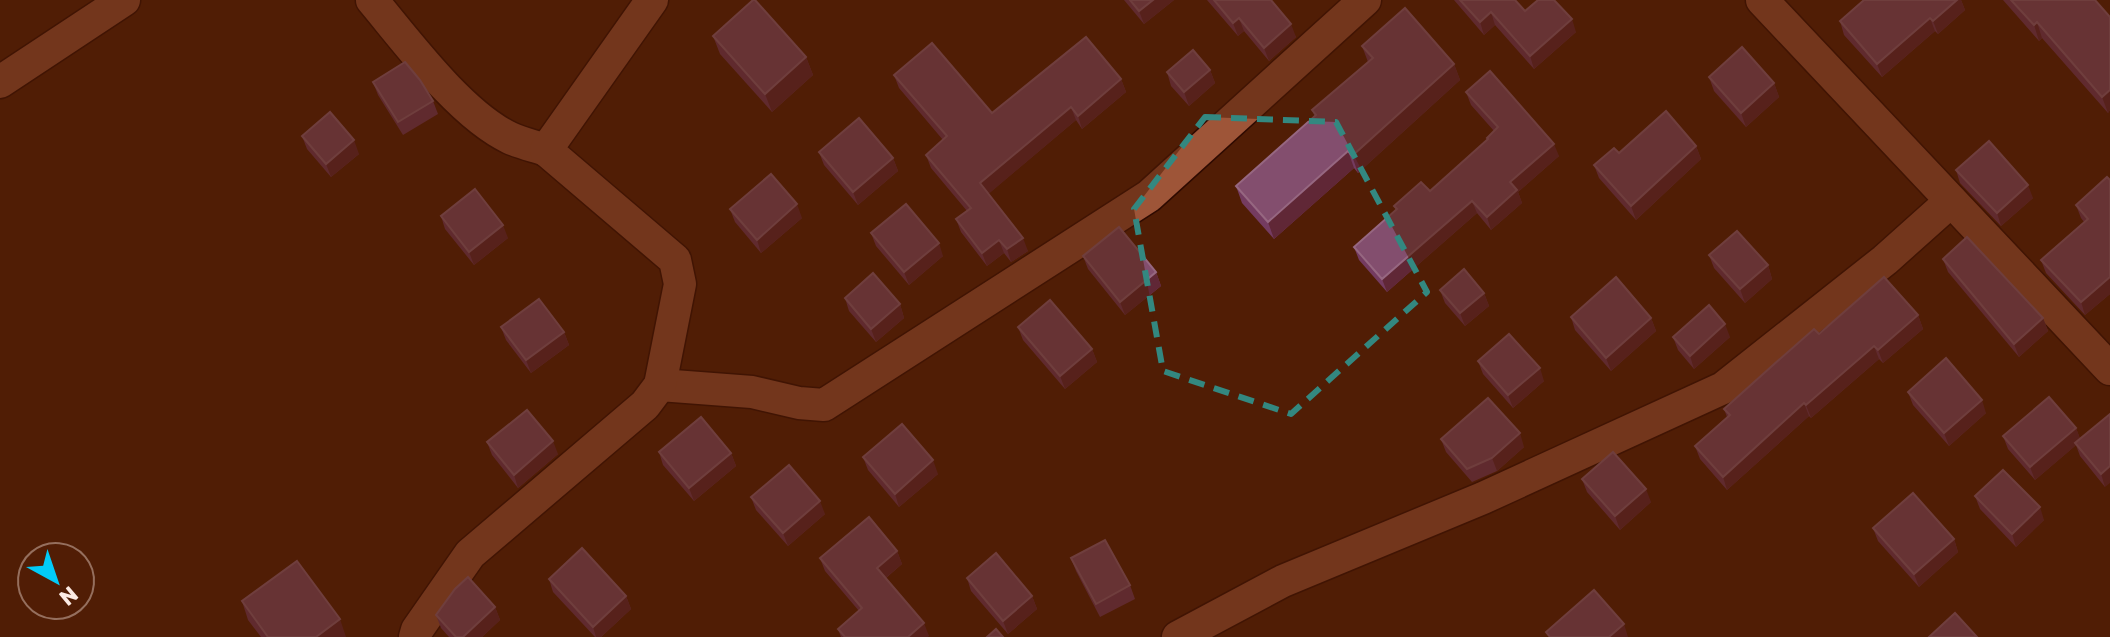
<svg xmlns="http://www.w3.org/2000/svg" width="2110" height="637" font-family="Rubik,sans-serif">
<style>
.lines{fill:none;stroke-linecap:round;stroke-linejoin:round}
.street-casing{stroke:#2e0a00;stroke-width:35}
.street{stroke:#9e5538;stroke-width:32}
.wall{fill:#743b60}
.shaded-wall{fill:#602736}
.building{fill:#834e6e;stroke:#966781;stroke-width:2}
.marked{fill:none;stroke:#338880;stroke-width:6;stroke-dasharray:16 10;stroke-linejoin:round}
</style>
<rect width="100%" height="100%" fill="#511d05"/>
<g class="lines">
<!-- street casing -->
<g class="street-casing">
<g id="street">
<path d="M372,0c36,43 88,114 138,138 11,5 24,8 36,12"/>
<path d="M1762,0l348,369"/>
<path d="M0,82l124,-82"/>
<path d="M660,385l92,7 47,11 25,2 325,-209 216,-196"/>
<path d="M415,637l2,-7 53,-76 175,-149 15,-20 20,-101 -5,-24 -129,-110 106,-150"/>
<path d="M1178,637l105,-56 200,-83 240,-110 162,-128 66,-59"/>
</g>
</g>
<!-- street -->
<use href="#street" class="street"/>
</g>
<!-- wall -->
<g class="wall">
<path d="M1124,0h50l-30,24z"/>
<path d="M1207,0h64l25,37 -27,24 -25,-30 -6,5z"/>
<path d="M1454,0h61l10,11 51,21 -42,37 -39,-44 -11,10z"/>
<path d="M1864,0h97l4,10 -27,24 -3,-3 -53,46 -38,-42 -4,-14z"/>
<path d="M2003,0h92l15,17v93l-2,3 -66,-75 -3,3z"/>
<path d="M713,36l93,21 7,18 -41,37 -52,-58z"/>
<path d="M1362,46l92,18 6,16 -102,93 -4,-5 -80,71 -32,-36 -6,-17 79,-69 -3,-7 56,-48z"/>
<path d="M1210,70l5,13 -26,23 -18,-20 -4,-14z"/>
<path d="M894,75l98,38 129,-34 5,13 -44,37 -6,-9 -88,74 40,57 -17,11 -7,-9 -17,13 -26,-34 -5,-13 11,-8 -36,-43 -5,-13 17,-15 -44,-52z"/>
<path d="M1709,77l65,6 5,14 -33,30 -32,-36z"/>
<path d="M373,82l60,19 5,13 -35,21 -25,-40z"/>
<path d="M1466,92l93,64 -41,36 4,11 -31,27 -14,-17 -90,79 -28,-32 -5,-13 42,-37 -2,-4 36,-15 58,-51 -1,-2 7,-7 -23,-26z"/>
<path d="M302,136l57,18 -28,23 -24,-28z"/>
<path d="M1696,146l5,13 -65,61 -37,-42 -5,-13 25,-12z"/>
<path d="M819,152l74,6 5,13 -40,34 -34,-40z"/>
<path d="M1956,170l77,28 -32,28 -41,-43z"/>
<path d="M2110,180v114l-25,21 -39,-42 -5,-13 43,-38 -3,-4 -5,-13z"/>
<path d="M730,209l72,9 -41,35 -26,-31z"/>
<path d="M441,216l67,22 -34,27 -29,-36z"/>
<path d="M871,233l72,23 -34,29 -33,-39z"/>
<path d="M1709,255l59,10 4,14 -27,24 -31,-35z"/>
<path d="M1083,256l73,16 5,14 -36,29 -37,-46z"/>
<path d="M1943,259l100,59 5,13 -29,26 -71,-85z"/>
<path d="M1440,290l44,3 5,13 -24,20 -20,-23z"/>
<path d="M845,298l55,6 4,14 -28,24 -27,-31z"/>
<path d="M1918,315l5,14 -40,34 -4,-4 -68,59 -2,-2 -82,74 -27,-31 -5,-13 32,-29 -3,-8 95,-75z"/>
<path d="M1571,317l80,1 5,13 -45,40 -36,-41z"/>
<path d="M501,327l63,5 5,13 -38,28 -25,-33z"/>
<path d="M1018,327l74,22 5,13 -32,27 -42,-49z"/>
<path d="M1673,337h57l-36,32 -16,-19z"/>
<path d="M1478,361l66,20 -31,27 -30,-34z"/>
<path d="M1908,392l78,21 -37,33 -36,-41z"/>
<path d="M2110,414l-5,73 -25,-31 -4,-11 -41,35 -27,-31 -5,-13 73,-8 4,11z"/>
<path d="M1441,439l83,8 -27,24 -25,11 -26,-30z"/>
<path d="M487,442l71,12 -40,34 -26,-33z"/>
<path d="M659,452l72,1 5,13 -42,35 -31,-36z"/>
<path d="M863,457l75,17 -39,33 -31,-37z"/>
<path d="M1582,479l69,23 -31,28 -33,-38z"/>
<path d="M1975,496l69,24 -28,27 -36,-38z"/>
<path d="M751,497l74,17 -37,32 -32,-36z"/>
<path d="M1873,528l81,11 4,13 -39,35 -41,-46z"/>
<path d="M897,551l5,13 -16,14 43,58 -88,1 -3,-8 21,-18 -34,-40 -5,-13z"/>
<path d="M1071,558l59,27 5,14 -35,18 -24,-46z"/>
<path d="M967,578l65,18 5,13 -29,25 -37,-43z"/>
<path d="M549,579l77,17 5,13 -30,28h-6l-42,-45z"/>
<path d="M242,601l104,36h-85l-13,-17z"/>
<path d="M495,607l5,13 -18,17h-33l-8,-9 -5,-13z"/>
</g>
<!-- shaded-wall -->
<g class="shaded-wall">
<path d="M1153,0h21l-30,24 -5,-13z"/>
<path d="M1957,0h4l4,10 -27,24 -5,-13z"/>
<path d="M1491,12l4,13 -11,10 -4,-13z"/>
<path d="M1239,18l5,13 -6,5 -5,-13z"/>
<path d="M1930,18l5,13 -53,46 -5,-13z"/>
<path d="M1572,19l4,13 -42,37 -4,-13z"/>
<path d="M2037,22l5,16 -3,3 -5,-16z"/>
<path d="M1291,24l5,13 -27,24 -5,-13z"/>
<path d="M806,57l7,18 -41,37 -7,-18z"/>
<path d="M1454,64l6,16 -102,93 -6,-17z"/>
<path d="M1210,70l5,13 -26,23 -5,-14z"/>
<path d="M1121,79l5,13 -44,37 -4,-13z"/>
<path d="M1774,83l5,14 -33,30 -5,-14z"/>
<path d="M2110,90v20l-2,3 -6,-16z"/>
<path d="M1071,107l5,13 -91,77 -5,-14z"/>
<path d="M354,140l5,14 -28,23 -5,-13z"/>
<path d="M1554,144l5,12 -41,36 4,11 -31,27 -4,-13 23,-35z"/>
<path d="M1696,146l5,13 -65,61 -5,-14z"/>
<path d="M1348,151l6,17 -80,71 -6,-17z"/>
<path d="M893,158l5,13 -40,34 -5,-13z"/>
<path d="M2028,185l5,13 -32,28 -4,-13z"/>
<path d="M1472,201l5,12 -90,79 -5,-13z"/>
<path d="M797,204l5,14 -41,35 -4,-13z"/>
<path d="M503,225l5,13 -34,27 -5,-13z"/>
<path d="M1023,238l5,13 -17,11 -4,-13z"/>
<path d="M999,240l5,13 -17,13 -5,-13z"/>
<path d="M939,243l4,13 -34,29 -5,-13z"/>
<path d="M1768,265l4,14 -27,24 -5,-14z"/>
<path d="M1156,272l5,14 -36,29 -5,-13z"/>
<path d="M2110,277v17l-25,21 -4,-13z"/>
<path d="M1484,293l5,13 -24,20 -5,-13z"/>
<path d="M900,304l4,14 -28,24 -5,-13z"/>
<path d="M1918,315l5,14 -40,34 -5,-13z"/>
<path d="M1651,318l5,13 -45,40 -5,-13z"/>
<path d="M2043,318l5,13 -29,26 -5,-13z"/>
<path d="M1725,324l5,13 -36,32 -4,-13z"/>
<path d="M564,332l5,13 -38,28 -5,-13z"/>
<path d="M1874,346l5,13 -68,59 -5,-13z"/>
<path d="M1092,349l5,13 -32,27 -5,-13z"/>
<path d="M1540,368l4,13 -31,27 -5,-13z"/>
<path d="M1982,400l4,13 -37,33 -5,-13z"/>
<path d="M1804,403l5,13 -82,74 -4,-13z"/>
<path d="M2076,428l5,13 -46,39 -5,-13z"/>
<path d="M1520,433l4,14 -27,24 -5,-13z"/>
<path d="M553,441l5,13 -40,34 -4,-13z"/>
<path d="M731,453l5,13 -42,35 -5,-13z"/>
<path d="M933,460l5,14 -39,33 -4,-13z"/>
<path d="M2110,466v17l-5,4 -4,-13z"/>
<path d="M1646,489l5,13 -31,28 -5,-14z"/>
<path d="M820,501l5,13 -37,32 -5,-13z"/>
<path d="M2040,507l4,13 -28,27 -4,-13z"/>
<path d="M1954,539l4,13 -39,35 -5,-13z"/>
<path d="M897,551l5,13 -20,17 -5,-13z"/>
<path d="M626,596l5,13 -30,28h-5l-3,-10z"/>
<path d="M1032,596l5,13 -29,25 -5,-13z"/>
<path d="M495,607l5,13 -18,17h-19z"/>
<path d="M340,619l6,18h-30z"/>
<path d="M924,623l5,13 -1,1h-20z"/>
<path d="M1624,624l4,13h-19z"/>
</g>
<!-- building -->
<g class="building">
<path d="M753,0h2l51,57 -41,37 -52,-58z"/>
<path d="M1130,0h23l-14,11z"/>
<path d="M1214,0h57l20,24 -27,24 -25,-30 -6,5z"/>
<path d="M1460,0h55l10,11 13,-11h16l18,19 -42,37 -39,-44 -11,10z"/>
<path d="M1864,0h93l-24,21 -3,-3 -53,46 -37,-43z"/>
<path d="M2011,0h84l15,17v73l-8,7 -65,-75 -3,3z"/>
<path d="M1405,8l49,56 -102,92 -4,-5 -80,71 -32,-36 80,-71 -4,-5 61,-52 -11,-12z"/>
<path d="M1086,37l35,42 -43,37 -7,-9 -91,76 43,55 -16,11 -8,-9 -17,13 -26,-34 15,-11 -45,-53 21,-19 -53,-61 38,-32 60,70z"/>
<path d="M1742,47l32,36 -33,30 -32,-36z"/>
<path d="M1193,50l17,20 -26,22 -17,-20z"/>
<path d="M405,62l15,18 13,21 -35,21 -25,-40z"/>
<path d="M1490,71l64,73 -44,38 7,8 -30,27 -15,-16 -90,78 -28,-32 43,-38 -3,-3 27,-24 9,9 58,-52 -1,-1 11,-11 -32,-35z"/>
<path d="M1666,111l30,35 -65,60 -37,-41 20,-17 5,5z"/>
<path d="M330,112l24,28 -28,24 -24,-28z"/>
<path d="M859,118l34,40 -40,34 -34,-40z"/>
<path d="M1989,141l39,44 -31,28 -41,-43z"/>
<path d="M771,174l26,30 -40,36 -27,-31z"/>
<path d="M2107,177l3,3v97l-29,25 -40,-42 47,-41 -12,-14z"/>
<path d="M475,189l28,36 -34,27 -28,-36z"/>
<path d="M906,204l33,39 -35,29 -33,-39z"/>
<path d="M1119,227l37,45 -36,30 -37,-46z"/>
<path d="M1737,231l31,34 -28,24 -31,-34z"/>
<path d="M1967,237l76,81 -29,26 -71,-85z"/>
<path d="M1464,269l20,24 -24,20 -20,-23z"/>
<path d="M873,273l27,31 -29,25 -26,-31z"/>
<path d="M1616,277l35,41 -45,40 -35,-41z"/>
<path d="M1884,277l34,38 -40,35 -4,-4 -68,59 -2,-2 -81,74 -28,-31 35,-31 -6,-6 48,-43 42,-37 5,5z"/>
<path d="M539,299l25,33 -38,28 -25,-33z"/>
<path d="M1050,300l42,49 -32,27 -42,-49z"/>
<path d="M1709,305l16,19 -35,32 -17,-19z"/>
<path d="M1509,334l31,34 -32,27 -30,-34z"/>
<path d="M1946,358l36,42 -38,33 -36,-41z"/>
<path d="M2049,397l27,31 -46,39 -27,-31z"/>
<path d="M1488,398l32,35 -28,25 -25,11 -26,-30z"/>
<path d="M527,410l26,31 -39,34 -27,-33z"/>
<path d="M2110,414v52l-9,8 -26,-31z"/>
<path d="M701,417l30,36 -42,35 -30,-36z"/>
<path d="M902,424l31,36 -38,34 -32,-37z"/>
<path d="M1613,452l33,37 -31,27 -33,-37z"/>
<path d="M789,465l31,36 -37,32 -32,-36z"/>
<path d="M2003,470l37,37 -28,27 -37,-38z"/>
<path d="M1913,493l41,46 -40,35 -41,-46z"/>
<path d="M869,517l28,34 -20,17 47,55 -16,14h-63l-7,-8 24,-21 -42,-50z"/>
<path d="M1105,540l25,45 -34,19 -25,-46z"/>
<path d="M582,548l44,48 -33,31 -44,-48z"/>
<path d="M996,553l36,43 -29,25 -36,-43z"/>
<path d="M297,561l43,58 -24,18h-48l-26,-36z"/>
<path d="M468,577l27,30 -32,30h-7l-20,-22 19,-26z"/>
<path d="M1594,590l30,34 -15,13h-59l-4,-5z"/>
<path d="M1955,613l22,24h-48z"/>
<path d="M996,629l7,8h-16z"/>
</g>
<!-- marked area -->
<path d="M0 0H2110V637H0ZM1205,117l131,5 91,170 -136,122 -128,-43 -29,-162z" fill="#511d05" fill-opacity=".55" fill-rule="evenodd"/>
<path class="marked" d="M1205,117l131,5 91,170 -136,122 -128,-43 -29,-162z"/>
<!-- north arrow -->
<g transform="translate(56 581) rotate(140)"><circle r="38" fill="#511d05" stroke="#956f5e" stroke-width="2"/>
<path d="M0-6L14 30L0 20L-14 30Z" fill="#01cbf9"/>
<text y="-12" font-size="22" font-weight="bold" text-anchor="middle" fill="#fcebe4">N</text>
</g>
</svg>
